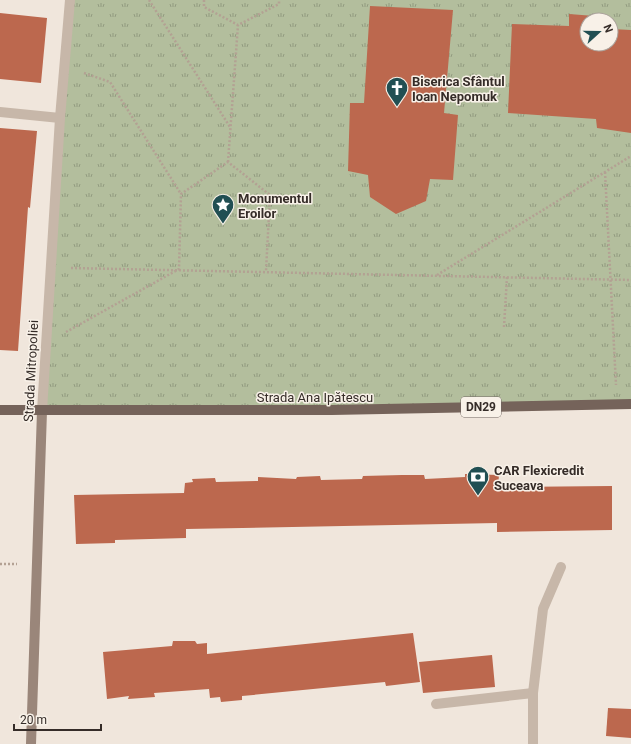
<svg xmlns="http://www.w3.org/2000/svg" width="631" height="744" font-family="Roboto,sans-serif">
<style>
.park{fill:url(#park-tufts);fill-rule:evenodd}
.building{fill:#bc684e}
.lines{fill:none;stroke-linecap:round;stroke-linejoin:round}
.path{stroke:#b3a193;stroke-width:2.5;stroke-dasharray:2 2;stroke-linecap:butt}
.lane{stroke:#c7b7a9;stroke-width:10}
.street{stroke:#c7b7a9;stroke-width:10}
.secondary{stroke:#9a867a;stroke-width:10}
.primary{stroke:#75635a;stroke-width:10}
.labels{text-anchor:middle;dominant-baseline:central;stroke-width:3;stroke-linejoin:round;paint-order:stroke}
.shield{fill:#f8f1e8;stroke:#706762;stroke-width:1}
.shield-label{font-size:12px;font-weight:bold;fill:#352c28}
.poi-label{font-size:13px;font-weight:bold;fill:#352c28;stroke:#f8f1e8;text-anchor:start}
.street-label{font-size:13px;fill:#352c28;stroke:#f8f1e8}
</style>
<defs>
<pattern id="park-tufts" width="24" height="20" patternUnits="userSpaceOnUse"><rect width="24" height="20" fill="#b3be9d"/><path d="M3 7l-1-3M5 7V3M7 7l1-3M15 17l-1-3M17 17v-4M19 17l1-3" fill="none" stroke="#929b80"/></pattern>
</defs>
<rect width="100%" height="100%" fill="#f0e6dc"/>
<!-- park -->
<path class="park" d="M70,0h561v404l-589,7zM587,20h24v24h-24z"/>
<!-- building -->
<g class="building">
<path d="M370,6l83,4 -9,103 14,2 -5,65 -23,-1 -4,22 -30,13 -26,-17 -2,-22 -20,-4 2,-68h14z"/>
<path d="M0,13l47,5 -6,65 -41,-4z"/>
<path d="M569,14l38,3v3h-20v24h24v-15l20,1v103l-34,-5 -1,-9 -88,-6 4,-89 57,2z"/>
<path d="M0,128l37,3 -7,77 -2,-1 -10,144 -18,-1z"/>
<path d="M465,474l34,1 -1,12 114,-1v44l-115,2v-9l-311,6v9l-71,2v3l-39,1 -2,-49 110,-2 1,-10 8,-1 -1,-3 23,-1 1,4 42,-1v-4l38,2 1,-2 23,-1 1,4 41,-1 1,-3 39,-1h22l1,4 40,-2z"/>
<path d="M413,633l7,49 -34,4 -1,-4 -143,14v4l-21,2 -1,-5 -10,1 -1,-9 -55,4 1,4 -27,2 1,-3 -22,3 -4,-47 69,-6 1,-5h22l2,3 10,-1v11z"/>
<path d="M492,655l3,32 -72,6 -4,-31z"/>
<path d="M608,708l23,1v29l-25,-2z"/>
</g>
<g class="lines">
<!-- path -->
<g class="path">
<path d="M149,0l81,127"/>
<path d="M204,0v7l34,18 41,-21v-4"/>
<path d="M84,73l26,9 71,112"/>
<path d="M228,162l10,-137"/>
<path d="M605,172l11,213"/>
<path d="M71,268l560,12"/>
<path d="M437,275l194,-119"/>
<path d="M504,327l3,-50"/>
<path d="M66,332l113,-63 2,-75 47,-32 42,33 -4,76"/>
<path d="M0,564h17"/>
</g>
<!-- lane -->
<path class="lane" d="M0,112l60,6"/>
<!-- street -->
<g class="street">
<path d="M42,411l18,-293 10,-118"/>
<path d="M436,704l97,-11"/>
<path d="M533,744v-51l10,-84 18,-42"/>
</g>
<!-- secondary -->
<path class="secondary" d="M31,744l11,-333"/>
<!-- primary -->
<path class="primary" d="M0,410h332l299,-6"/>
</g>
<!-- icons -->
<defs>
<g id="church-pin" transform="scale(1.15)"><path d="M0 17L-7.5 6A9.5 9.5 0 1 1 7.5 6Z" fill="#214f53" stroke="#f8f1e8"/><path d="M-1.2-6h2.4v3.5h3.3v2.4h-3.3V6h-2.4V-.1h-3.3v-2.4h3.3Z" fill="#fff"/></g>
<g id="sight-pin" transform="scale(1.15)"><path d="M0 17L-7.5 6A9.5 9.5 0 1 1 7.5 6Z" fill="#214f53" stroke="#f8f1e8"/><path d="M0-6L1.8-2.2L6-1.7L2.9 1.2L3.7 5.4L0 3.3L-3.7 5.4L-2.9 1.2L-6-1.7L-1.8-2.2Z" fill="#fff"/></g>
<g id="bank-pin" transform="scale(1.15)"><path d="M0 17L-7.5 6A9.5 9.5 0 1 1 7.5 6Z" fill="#214f53" stroke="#f8f1e8"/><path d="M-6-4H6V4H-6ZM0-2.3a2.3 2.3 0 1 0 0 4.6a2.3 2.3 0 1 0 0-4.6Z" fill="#fff"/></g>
</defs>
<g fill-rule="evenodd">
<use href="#church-pin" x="397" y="88"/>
<use href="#sight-pin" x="223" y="205"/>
<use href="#bank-pin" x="478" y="477"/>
</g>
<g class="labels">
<!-- shield labels -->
<rect class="shield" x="461" y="397" width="40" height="20" rx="3"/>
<g class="shield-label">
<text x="481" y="407">DN29</text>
</g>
<!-- poi labels -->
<g class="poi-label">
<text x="412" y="81">Biserica Sfântul<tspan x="412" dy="15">Ioan Nepomuk</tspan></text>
<text x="238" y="198">Monumentul<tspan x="238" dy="15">Eroilor</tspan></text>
<text x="494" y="470">CAR Flexicredit<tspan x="494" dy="15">Suceava</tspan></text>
</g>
<!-- street labels -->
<g class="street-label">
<text transform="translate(31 371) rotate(-87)">Strada Mitropoliei</text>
<text x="315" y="397">Strada Ana Ipătescu</text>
</g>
</g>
<!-- north arrow -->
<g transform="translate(599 32) rotate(69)"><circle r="19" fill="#f8f1e8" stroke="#aaa29b"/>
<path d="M0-3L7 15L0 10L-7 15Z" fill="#214f53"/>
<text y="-6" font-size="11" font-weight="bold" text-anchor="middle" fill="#352c28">N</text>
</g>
<!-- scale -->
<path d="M14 724v6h87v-6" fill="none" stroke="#352c28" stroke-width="2"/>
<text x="20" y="724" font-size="12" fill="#352c28" stroke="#f8f1e8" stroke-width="3" paint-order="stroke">20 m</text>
</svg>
